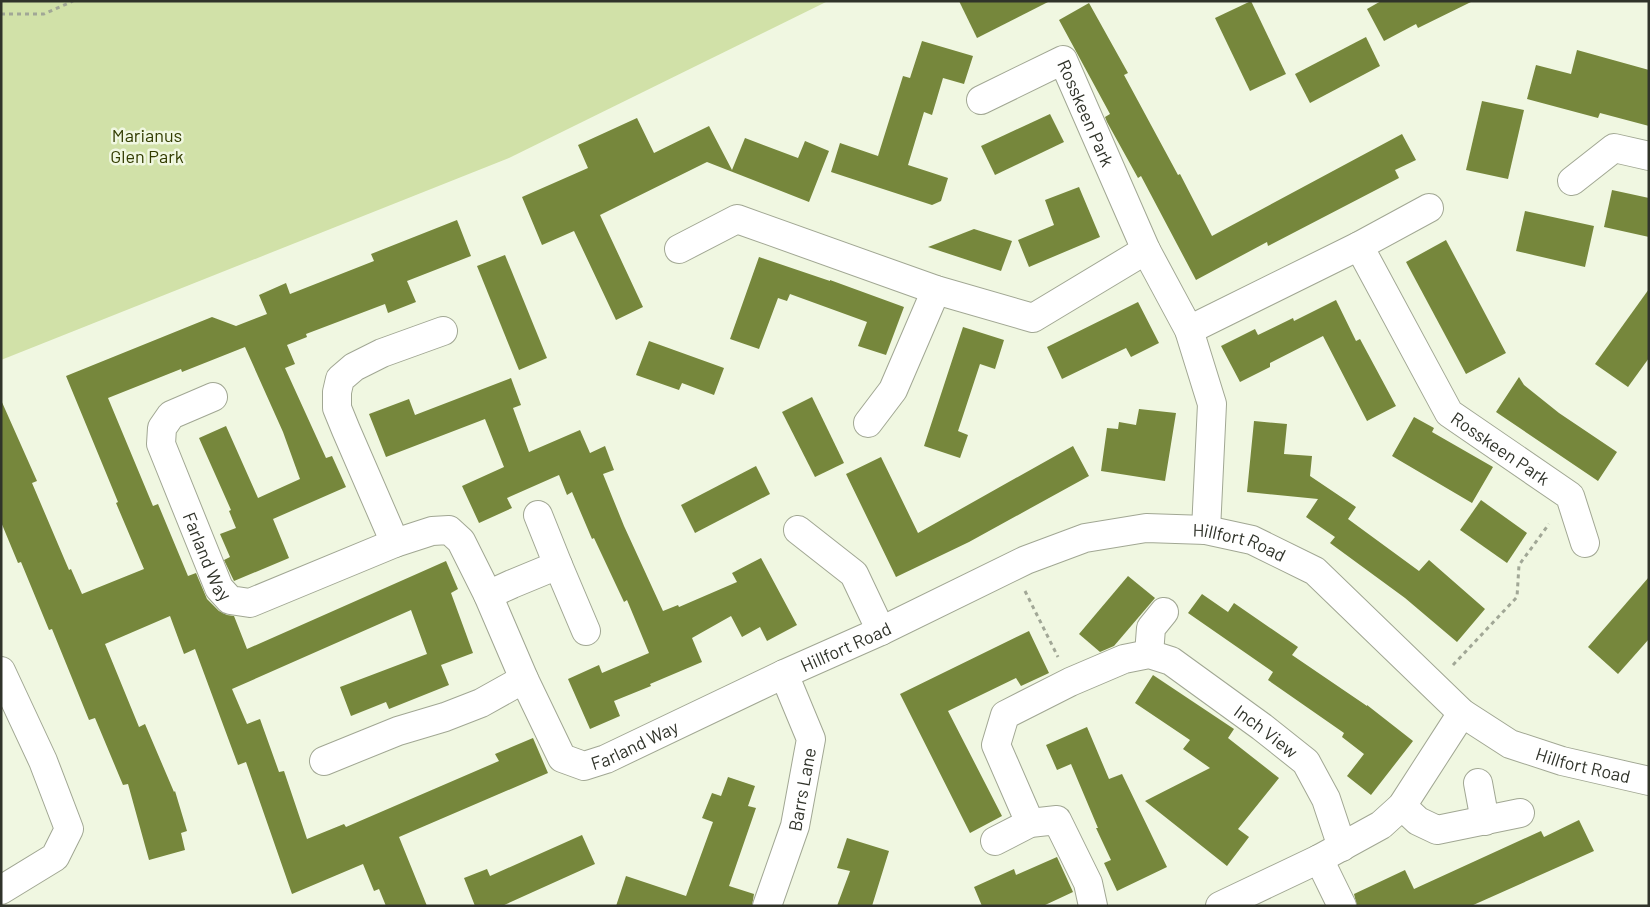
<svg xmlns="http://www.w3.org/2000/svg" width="1650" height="907" font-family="Barlow,sans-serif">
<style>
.green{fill:#d1e1a8}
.building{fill:#76873c}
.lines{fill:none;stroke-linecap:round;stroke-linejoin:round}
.minor-casing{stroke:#a1a793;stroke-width:30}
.path{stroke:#a1a796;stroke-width:3;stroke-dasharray:4 4;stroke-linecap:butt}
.minor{stroke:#fff;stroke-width:28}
.labels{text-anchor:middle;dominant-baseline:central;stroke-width:5;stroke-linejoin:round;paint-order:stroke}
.street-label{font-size:18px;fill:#30332a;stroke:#f0f7e1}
.park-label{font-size:18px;fill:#323c01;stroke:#f0f7e1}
</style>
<rect width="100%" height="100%" fill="#f0f7e1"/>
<!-- green -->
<path class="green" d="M1,1h827l-319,157 -508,202z"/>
<!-- building -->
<g class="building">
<path d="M959,1h91l-73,37z"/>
<path d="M1251,1l35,73 -36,17 -35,-73z"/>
<path d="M1381,1h92l-55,27 -2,-4 -32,17 -17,-32z"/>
<path d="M1089,3l39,70 -4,2 54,100 2,-1 32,62 190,-102 14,26 -21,10 4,8 -131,68 -1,-4 -71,38 -55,-104 -3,2 -31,-56 -2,-5 5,-3 -51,-94z"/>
<path d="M1366,37l14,29 -70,37 -15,-29z"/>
<path d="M922,41l51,15 -9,28 -21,-6 -11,37 -8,-3 -16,53 40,13 -7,23 -9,4 -101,-33 9,-29 38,13 25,-80 7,2z"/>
<path d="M1577,50l72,20v56l-49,-13 -2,5 -71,-19 9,-34 35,9z"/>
<path d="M1482,101l42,9 -16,69 -42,-9z"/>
<path d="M1050,114l14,28 -69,33 -14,-29z"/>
<path d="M637,118l17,35 55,-27 23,44 13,-32 53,20 7,-17 24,10 -20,51 -102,-40 -107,53 43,92 -27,13 -42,-89 -32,14 -20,-48 66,-29 -10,-23z"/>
<path d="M1079,187l21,50 -71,30 -11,-27 36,-15 -9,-25z"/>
<path d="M1612,190l37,8v39l-45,-10z"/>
<path d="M1525,211l69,15 -9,41 -69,-16z"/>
<path d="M457,220l14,36 -64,25 9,21 -28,11 -3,-9 -79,30 1,3 -20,8 8,19 -10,4 41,90 6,-2 14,31 -73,32 16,39 -55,23 -10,-21 6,-3 -10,-23 16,-6 -7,-17 2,-1 -32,-72 27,-12 32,72 42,-19 -17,-47 -38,-85 -63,25 -1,-3 -73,29 45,108 5,-2 30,72 8,-3 11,26 12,12 8,4 7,1 13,33 199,-88 12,28 -7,4 22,60 -32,12 8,20 -60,24 -3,-7 -35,14 -11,-29 87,-33 -16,-44 -179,79 15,35 13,-5 19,53 5,-1 23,68 37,-15 2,3 153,-66 -4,-7 38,-16 15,35 -149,64 28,69h-41l-7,-17 -5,2 -11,-27 -71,30 -46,-132 -8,3 -43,-116 -11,5 -14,-38 -65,28 34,83 6,-3 29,68 1,-1 12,40 -6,2 4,17 -36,10 -21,-76 -5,1 -28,-67 -6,2 -37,-91 -3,1 -28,-68 -3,1 -17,-41v-122l36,81 -5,2 37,87 2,-1 11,25 62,-25 -28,-66 2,-1 -52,-126 146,-59 24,9 31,-12 -8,-19 27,-12 4,11 84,-33 -3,-7z"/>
<path d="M974,229l38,12 -11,30 -73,-24z"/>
<path d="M1446,240l60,113 -40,21 -60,-112z"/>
<path d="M505,255l42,103 -28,12 -42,-104z"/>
<path d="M759,257l71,24v-1l74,27 -18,48 -28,-9 9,-24 -77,-28 -3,7 -9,-3 -19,51 -29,-10z"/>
<path d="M1649,289v69l-21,29 -33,-23z"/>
<path d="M1336,300l20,41 4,-2 36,67 -29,15 -44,-85 -53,27v4l-30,15 -19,-36 34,-17 3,6 35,-17 1,3z"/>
<path d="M1138,302l21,41 -28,14 -5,-9 -64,31 -15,-32z"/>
<path d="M963,327l41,13 -9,29 -15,-5 -22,67 10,4 -8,23 -36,-12z"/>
<path d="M649,341l75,27 -10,27 -32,-12 -3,7 -43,-15z"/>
<path d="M1519,377l5,8 35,28 58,39 -19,29 -102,-69z"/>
<path d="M511,378l10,27 -8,3 16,44 51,-22 10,23 15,-7 9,24 -11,4 21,52 39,85 15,-6 1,2 58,-25 -5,-9 29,-15 36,67 -30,16 -7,-14 -18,10 -11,-21 -39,22 10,24 -52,22 1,2 -37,15 6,15 -30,13 -22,-50 31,-14 3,8 47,-20 -22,-53 -3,2 -30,-64 -2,1 -20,-47 -5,3 -8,-20 -52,23 5,10 -33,15 -17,-37 42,-19 -19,-48 -99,38 -17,-43 40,-15 6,16z"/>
<path d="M812,397l32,66 -29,14 -33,-65z"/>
<path d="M1139,409l37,4 -11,68 -64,-10 6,-43 11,1 1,-7 17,3z"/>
<path d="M1414,417l20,11 -2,4 61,35 -21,36 -80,-47z"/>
<path d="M1254,421l33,3 -3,30 28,2 -2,20 46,31 -8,12 71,52 10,-11 56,49 -28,33 -52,-44 -75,-55 5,-6 -29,-20 12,-18 -71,-7z"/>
<path d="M1073,446l16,30 -120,66 -73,35 -50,-103 35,-17 37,76z"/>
<path d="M756,466l14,28 -75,39 -14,-28z"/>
<path d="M1481,500l46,33 -20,30 -47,-33z"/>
<path d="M1128,576l27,22 -41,48 -14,6 -21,-18z"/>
<path d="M1649,577v62l-31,35 -30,-27z"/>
<path d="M1202,594l26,18 6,-9 64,44 -6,8 75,51v-1l46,36 -42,54 -24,-19 17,-22 -22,-17 2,-4 -76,-53 5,-8 -85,-59z"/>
<path d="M1029,631l20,42 -28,13 -5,-8 -68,33 54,105 -32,17 -70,-139z"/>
<path d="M1153,675l81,54 -6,9 51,40 -41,51 11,8 -22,29 -82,-65 65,-33 -27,-19 7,-9 -55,-37z"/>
<path d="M1087,727l22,52 13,-5 45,93 -50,24 -13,-28 7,-3 -15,-32h2l-27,-64 -14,6 -11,-25z"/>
<path d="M728,777l27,9 -7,20 8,2 -27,78 25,8 -2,12h-136l10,-30 60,20 27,-74 -11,-4 10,-25 9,3z"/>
<path d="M1579,820l15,31 -123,55h-114l-3,-12 51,-24 9,19 127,-58 3,6z"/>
<path d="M582,835l13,29 -93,42h-27l-11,-28 23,-9 3,7z"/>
<path d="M847,838l42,13 -17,55h-35l13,-35 -13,-3z"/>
<path d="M1057,857l16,35 -30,14h-61l-8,-19 40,-18 2,6z"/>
</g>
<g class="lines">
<!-- minor casing -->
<g class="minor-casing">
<g id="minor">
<path id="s1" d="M981,100l82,-40 83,190 43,80 23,74 -6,126"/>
<path d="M1572,181l42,-33 35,8"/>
<path id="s2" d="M1359,246l90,167 121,83 15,47"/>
<path d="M679,249l58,-30 199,71 97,28 113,-68"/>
<path d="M1189,330l170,-84 70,-38"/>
<path id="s3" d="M213,397l-42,18 -9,13 -1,16 58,144 11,12 20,3 145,-60 37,-12 17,-1 12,11 27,54 36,84 38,79 22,8 22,-7 178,-85 97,-43 145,-71 59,-22 61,-10 60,2 46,10 63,31 147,142 48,31 52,17 87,20"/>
<path d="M868,423l25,-33 43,-100"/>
<path d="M538,515l20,50 28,66"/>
<path d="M798,530l56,44 27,57"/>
<path d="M395,543l-49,-113 -9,-22v-16l3,-13 14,-12 28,-14 61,-22"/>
<path d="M488,595l24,-11 46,-19"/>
<path d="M1149,654l2,-26 13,-16"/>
<path d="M1,671l42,90 26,68 -14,28 -54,33"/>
<path d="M324,761l74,-30 47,-14 36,-14 43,-24"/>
<path d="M1478,783l7,38"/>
<path d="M1402,806l16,15 19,9 83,-17"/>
<path id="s4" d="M1030,823l-34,-78 9,-30 65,-33 54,-23 25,-5 22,7 91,66 44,35 20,37 16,48"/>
<path d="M995,841l35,-18 27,-3 31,63 5,23"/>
<path d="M1319,859l23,47"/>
<path id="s5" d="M767,906l28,-80 16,-87 -27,-65"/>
<path d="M1220,906l99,-47 62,-34 21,-19 60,-93"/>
</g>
</g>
<!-- path -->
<g class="path">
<path d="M1,14h43l29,-13"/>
<path d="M1025,591l33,66"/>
<path d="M1453,665l64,-68 2,-32 30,-41"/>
</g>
<!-- minor -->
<use href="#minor" class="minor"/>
</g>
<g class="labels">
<!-- street labels -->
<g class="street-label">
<text stroke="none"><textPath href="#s1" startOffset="149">Rosskeen Park</textPath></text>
<text stroke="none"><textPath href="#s2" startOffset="252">Rosskeen Park</textPath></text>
<text stroke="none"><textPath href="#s3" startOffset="1469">Hillfort Road</textPath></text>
<text stroke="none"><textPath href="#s3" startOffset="199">Farland Way</textPath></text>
<text stroke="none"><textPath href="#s3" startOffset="1049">Hillfort Road</textPath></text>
<text stroke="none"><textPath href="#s4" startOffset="415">Inch View</textPath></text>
<text stroke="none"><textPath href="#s3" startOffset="816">Farland Way</textPath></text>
<text stroke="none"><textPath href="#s3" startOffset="1889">Hillfort Road</textPath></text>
<text stroke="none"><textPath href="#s5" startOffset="122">Barrs Lane</textPath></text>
</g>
<!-- park labels -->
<g class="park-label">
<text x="147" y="135">Marianus<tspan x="147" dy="21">Glen Park</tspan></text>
</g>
</g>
<!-- border -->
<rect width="1650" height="907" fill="none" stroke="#30332a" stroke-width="5"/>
</svg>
